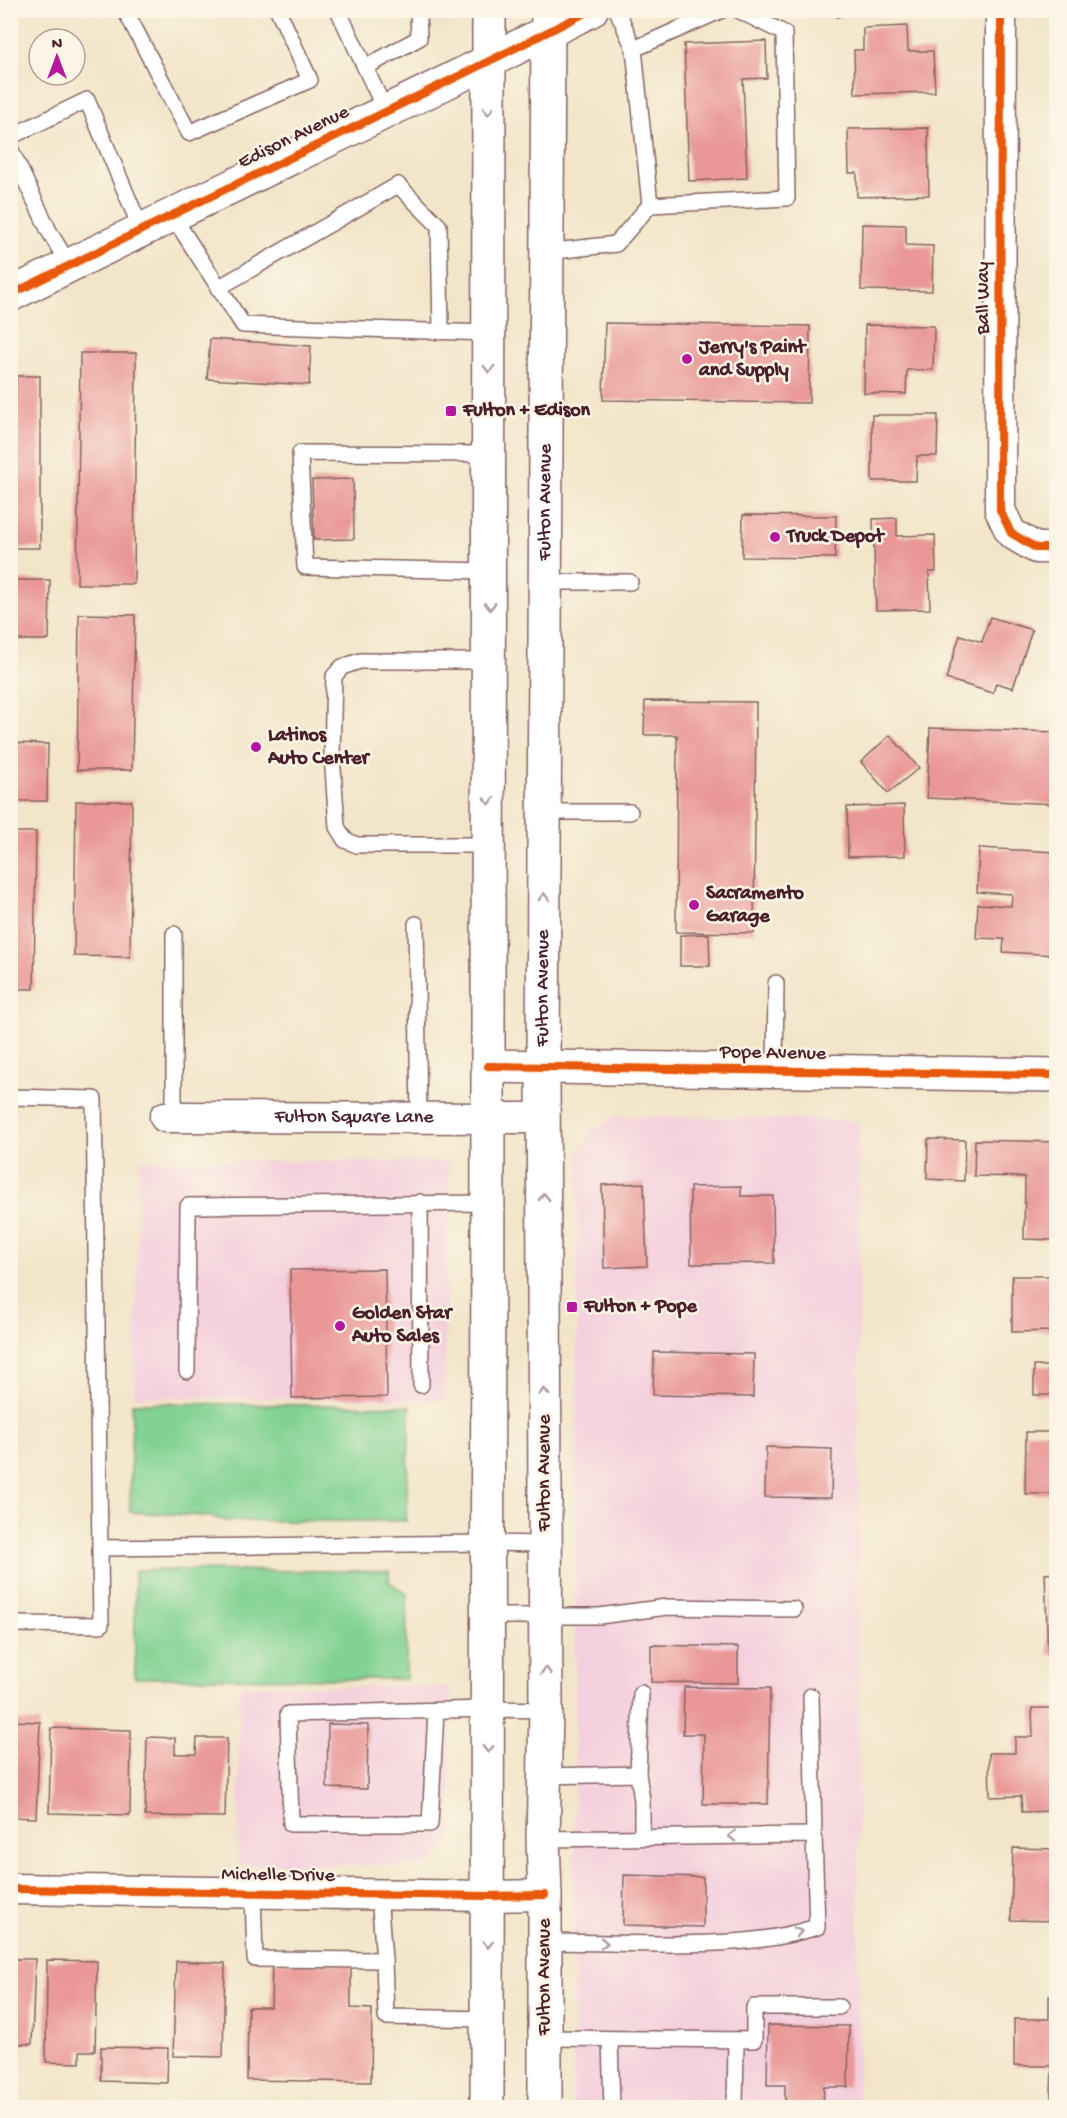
<svg xmlns="http://www.w3.org/2000/svg" width="1067" height="2118" font-family="'Gochi Hand',sans-serif">
<style>
.built{fill:#f4cfdd}
.green{fill:#82d393;stroke:#66795f;stroke-width:1.5}
.building{fill:#e99897}
.lines{fill:none;stroke-linecap:round;stroke-linejoin:round}
.service-casing{stroke:#856462;stroke-width:18}
.minor-casing{stroke:#856462;stroke-width:33}
.tertiary-casing{stroke:#856462;stroke-width:36}
.secondary-casing{stroke:#856462;stroke-width:36}
.service{stroke:#fff;stroke-width:15}
.minor{stroke:#fff;stroke-width:30}
.tertiary{stroke:#fff;stroke-width:33}
.secondary{stroke:#fff;stroke-width:33}
.cycleway-casing{stroke:#fcf5e5;stroke-width:11}
.cycleway{stroke:#e8590c;stroke-width:8}
.oneway{stroke:#ae9aa0}
.poi-dot{fill:#b5179e;stroke:#fcf5e5;stroke-width:2}
.labels{text-anchor:middle;dominant-baseline:central;stroke-width:5;stroke-linejoin:round;paint-order:stroke}
.street-label{font-size:20px;fill:#4a1f2b;stroke:#fcf5e5}
.poi-label{font-size:20px;font-weight:bold;fill:#4a1f2b;stroke:#fcf5e5;text-anchor:start}
</style>
<rect width="100%" height="100%" fill="#fcf5e5"/>
<filter id="ink" filterUnits="userSpaceOnUse"><feTurbulence type="fractalNoise" baseFrequency=".0167" numOctaves="2"/><feDisplacementMap in="SourceGraphic" scale="12" xChannelSelector="R" yChannelSelector="G"/><feConvolveMatrix kernelMatrix="1 2 1 2 8 2 1 2 1" color-interpolation-filters="sRGB"/></filter>
<filter id="wash" filterUnits="userSpaceOnUse"><feTurbulence type="fractalNoise" baseFrequency=".008" numOctaves="4" result="noise"/><feDisplacementMap in="SourceGraphic" scale="24" xChannelSelector="R" yChannelSelector="G"/><feGaussianBlur stdDeviation="1.35" result="paint"/><feColorMatrix in="noise" values="0 0 0 0 0 0 0 0 0 0 0 0 0 0 0 0 0 1.4 0 .05"/><feComposite in="paint" operator="in"/></filter>
<g filter="url(#wash)">
<rect width="100%" height="100%" fill="#f2e5c9"/>
<!-- built -->
<g class="built">
<path d="M618,1116l241,5 -1,986 -285,1 5,-953 15,-25z"/>
<path d="M139,1160l310,2 -5,238 -310,-3z"/>
<path d="M240,1686l210,1 1,155 -25,24 -188,-2z"/>
</g>
<!-- green -->
<g class="green">
<path d="M132,1403l278,3 -4,115h-177l-23,-5 -76,-4z"/>
<path d="M135,1570l254,1v11l18,12 -1,85 -271,-1z"/>
</g>
<g id="blocks">
<!-- building -->
<g class="building">
<path d="M835,10h21v1l-19,6z"/>
<path d="M907,26l1,25h25l2,41 -80,2 -1,-44h9v-22z"/>
<path d="M766,41l1,37 -24,1 4,99 -58,3 -5,-137z"/>
<path d="M928,128l1,67 -72,2v-24h-8l-1,-44z"/>
<path d="M862,224l44,1v20l27,1 -1,45 -71,-1z"/>
<path d="M605,323l205,3 -1,77 -206,-3z"/>
<path d="M865,325l69,1 -1,44h-26l-1,24 -42,-1z"/>
<path d="M210,339l101,7 -2,39 -102,-6z"/>
<path d="M80,353h56l-2,231h-57z"/>
<path d="M16,376h24v172h-30v-154h6z"/>
<path d="M872,415h66l-1,41h-20l-1,25h-44z"/>
<path d="M353,479l1,60 -40,1 -2,-60z"/>
<path d="M743,515l93,1 -1,42 -93,-1z"/>
<path d="M897,518v18l38,-1 1,37h-7l1,37 -54,1 -3,-91z"/>
<path d="M10,580h40l-1,60h-39z"/>
<path d="M79,614l56,1 -3,155h-55z"/>
<path d="M990,617l42,13 -19,58 -17,-5 -3,10 -47,-14 14,-44 22,7z"/>
<path d="M1056,623v26h-1l-4,-25z"/>
<path d="M645,701l111,1 -2,231 -78,-1 1,-197h-33z"/>
<path d="M930,728l126,4v72l-129,-6z"/>
<path d="M890,735l29,33 -31,25 -27,-31z"/>
<path d="M10,743l38,1 -1,57h-37z"/>
<path d="M76,801h56l-2,156 -56,-1z"/>
<path d="M904,805l1,51 -57,1 -1,-50z"/>
<path d="M10,832h26l-2,157h-24z"/>
<path d="M979,848l77,4v103l-53,-3 1,-13 -28,-1 2,-34 33,2 1,-12 -35,-2z"/>
<path d="M709,934l1,32h-30v-31z"/>
<path d="M928,1139l37,1 -1,41 -37,-2z"/>
<path d="M975,1140l81,2v98l-32,-1 1,-62 -51,-1z"/>
<path d="M644,1183l3,83 -43,2 -2,-83z"/>
<path d="M741,1186v10h32l1,67 -83,1 -1,-77z"/>
<path d="M385,1269l2,128 -95,1 -2,-128z"/>
<path d="M1012,1276h38v39h6v16l-44,1z"/>
<path d="M654,1352l100,2 -1,43 -100,-2z"/>
<rect x="1034" y="1366" width="22" height="29"/>
<path d="M1026,1432h30v91h-2v-29h-29z"/>
<path d="M766,1447l66,2 -1,49 -66,-1z"/>
<path d="M1056,1573v82h-8l-3,-81z"/>
<path d="M651,1645l87,2v36l-87,-1z"/>
<path d="M684,1687l86,1 -2,116h-65l1,-70h-21z"/>
<path d="M1032,1708h24v103l-34,1 -1,-16 -31,1 -1,-44h26v-16h18z"/>
<path d="M10,1721l30,1 -4,96 -26,-1z"/>
<path d="M328,1724l40,1 -1,64 -40,-1z"/>
<path d="M51,1728l80,2 -1,85 -81,-2z"/>
<path d="M147,1737l28,1v16h21l1,-16h30l-2,79 -80,-1z"/>
<path d="M1013,1848l43,1v72l-45,-1z"/>
<path d="M624,1875l79,2v50l-80,-2z"/>
<path d="M10,1959h25l-3,85h-22z"/>
<path d="M47,1960l50,1 -2,90h-15v12l-34,-1z"/>
<path d="M176,1961l49,2 -2,94 -50,-1z"/>
<path d="M272,1962l79,1v45l21,1 -1,73 -124,-2 1,-73h23z"/>
<path d="M1049,1996h7v101h-5l1,-31h-38v-47h35z"/>
<path d="M768,2025l81,1 -1,61h-24l-1,21h-38v-23h-18z"/>
<path d="M101,2047l67,1 -1,35 -66,-2z"/>
</g>
</g>
</g>
<g filter="url(#ink)">
<use href="#blocks" fill-opacity="0" stroke="#856462" stroke-width="1.5"/>
<g class="lines">
<!-- service casing -->
<g class="service-casing">
<g id="service">
<path d="M125,10l64,123 121,-53 -32,-70"/>
<path d="M338,10l48,102"/>
<path d="M617,10l17,39 88,-39"/>
<path d="M366,67l53,-29 -1,-28"/>
<path d="M10,137l77,-37 54,129"/>
<path d="M10,148l39,83 20,34"/>
<path d="M650,205l137,-7 -3,-165 -46,-23"/>
<path d="M172,215l71,110 246,8"/>
<path d="M546,252l70,-8 34,-39 -16,-156"/>
<path d="M218,288l180,-103 41,41 2,104"/>
<path d="M490,454l-190,-1 5,114 185,4"/>
<path d="M545,582h85"/>
<path d="M545,812h85"/>
<path d="M489,845h-132l-12,-5 -8,-13 -5,-73 2,-78 8,-9 18,-6h130"/>
<path d="M416,924l3,193"/>
<path d="M174,934v183"/>
<path d="M775,1071l1,-88"/>
<path d="M10,1097l84,2 7,526 -91,-1"/>
<path d="M420,1202l1,183"/>
<path d="M187,1371l1,-165 300,-3"/>
<path d="M100,1548l388,-5 57,1"/>
<path d="M488,1616h111l68,-9 127,2"/>
<path d="M811,1696l3,139"/>
<path d="M436,1711l-6,113h-139l-3,-110 200,-5 58,1"/>
<path d="M638,1774l3,-81"/>
<path d="M545,1776l93,-2 4,26v36"/>
<path d="M543,1839l271,-4 3,92c-17,5 -36,10 -54,12 -72,9 -145,3 -218,3"/>
<path d="M253,1892l2,67 129,1 2,57 102,2"/>
<path d="M379,1894l5,66"/>
<path d="M545,2038l209,2v-33h85"/>
<path d="M610,2039l2,69"/>
<path d="M735,2108l1,-68"/>
</g>
</g>
<!-- minor casing -->
<g class="minor-casing">
<g id="minor">
<path d="M1001,10l-1,500 11,23 25,15h20"/>
<path id="s1" d="M165,1117l378,1"/>
<path d="M10,1889l478,7 57,-1"/>
</g>
</g>
<!-- tertiary casing -->
<g class="tertiary-casing">
<g id="tertiary">
<path d="M10,295c193,-97 389,-187 581,-285"/>
<path d="M488,1066l568,9"/>
</g>
</g>
<!-- secondary casing -->
<g class="secondary-casing">
<g id="secondary">
<path d="M487,2108l2,-2098"/>
<path id="s2" d="M545,2108v-213l-2,-56 3,-129 -3,-642 5,-1058"/>
</g>
</g>
<!-- service -->
<use href="#service" class="service"/>
<!-- minor -->
<use href="#minor" class="minor"/>
<!-- tertiary -->
<use href="#tertiary" class="tertiary"/>
<!-- secondary -->
<use href="#secondary" class="secondary"/>
<!-- cycleway casing -->
<g class="cycleway-casing">
<g id="cycleway">
<path d="M1001,10l-1,500 11,23 25,15h20"/>
<path d="M10,295c193,-97 389,-187 581,-285"/>
<path d="M488,1066l568,9"/>
<path d="M10,1889l478,7 57,-1"/>
</g>
</g>
<!-- cycleway -->
<use href="#cycleway" class="cycleway"/>
</g>
<!-- one-way arrows -->
<defs><path id="oneway-chevron" d="M-2-3.5L2.5 0L-2 3.5" fill="none" stroke-width="1.6" stroke-linecap="round" stroke-linejoin="round" transform="scale(1.5)"/></defs>
<g class="oneway">
<use href="#oneway-chevron" transform="translate(488 111) rotate(90)"/>
<use href="#oneway-chevron" transform="translate(489 369) rotate(90)"/>
<use href="#oneway-chevron" transform="translate(490 606) rotate(90)"/>
<use href="#oneway-chevron" transform="translate(489 801) rotate(90)"/>
<use href="#oneway-chevron" transform="translate(544 897) rotate(-90)"/>
<use href="#oneway-chevron" transform="translate(544 1197) rotate(-90)"/>
<use href="#oneway-chevron" transform="translate(544 1392) rotate(-90)"/>
<use href="#oneway-chevron" transform="translate(546 1671) rotate(-90)"/>
<use href="#oneway-chevron" transform="translate(488 1749) rotate(90)"/>
<use href="#oneway-chevron" transform="translate(732 1836) rotate(179)"/>
<use href="#oneway-chevron" transform="translate(798 1932) rotate(-13)"/>
<use href="#oneway-chevron" transform="translate(604 1943) rotate(1)"/>
<use href="#oneway-chevron" transform="translate(488 1944) rotate(90)"/>
</g>
</g>
<!-- markers -->
<g class="poi-dot">
<circle cx="687" cy="359" r="6"/>
<rect x="445" y="405" width="12" height="12" rx="3"/>
<circle cx="775" cy="537" r="6"/>
<circle cx="256" cy="747" r="6"/>
<circle cx="694" cy="905" r="6"/>
<rect x="566" y="1301" width="12" height="12" rx="3"/>
<circle cx="340" cy="1326" r="6"/>
</g>
<g class="labels">
<!-- street labels -->
<g class="street-label">
<text transform="translate(294 138) rotate(-26)">Edison Avenue</text>
<text transform="translate(984 298) rotate(-90)">Ball Way</text>
<text stroke="none"><textPath href="#s2" startOffset="1606">Fulton Avenue</textPath></text>
<text stroke="none"><textPath href="#s2" startOffset="1120">Fulton Avenue</textPath></text>
<text transform="translate(773 1054) rotate(1)">Pope Avenue</text>
<text stroke="none"><textPath href="#s1" startOffset="189">Fulton Square Lane</textPath></text>
<text transform="translate(545 1473) rotate(-90)">Fulton Avenue</text>
<text transform="translate(278 1876) rotate(1)">Michelle Drive</text>
<text transform="translate(545 1977) rotate(-90)">Fulton Avenue</text>
</g>
<!-- poi labels -->
<g class="poi-label">
<text x="699" y="348">Jerry's Paint<tspan x="699" dy="23">and Supply</tspan></text>
<text x="463" y="411">Fulton + Edison</text>
<text x="787" y="537">Truck Depot</text>
<text x="268" y="736">Latinos<tspan x="268" dy="23">Auto Center</tspan></text>
<text x="706" y="894">Sacramento<tspan x="706" dy="23">Garage</tspan></text>
<text x="584" y="1307">Fulton + Pope</text>
<text x="352" y="1314">Golden Star<tspan x="352" dy="23">Auto Sales</tspan></text>
</g>
</g>
<!-- margin -->
<rect width="1067" height="2118" fill="none" stroke="#fcf5e5" stroke-width="36"/>
<!-- north arrow -->
<g transform="translate(57 57)"><circle r="28" fill="#fcf5e5" stroke="#b59f9b" stroke-width="1.5"/>
<path d="M0-4.5L10 22L0 15L-10 22Z" fill="#b5179e"/>
<text y="-9" font-size="16" font-weight="bold" text-anchor="middle" fill="#4a1f2b">N</text>
</g>
</svg>
